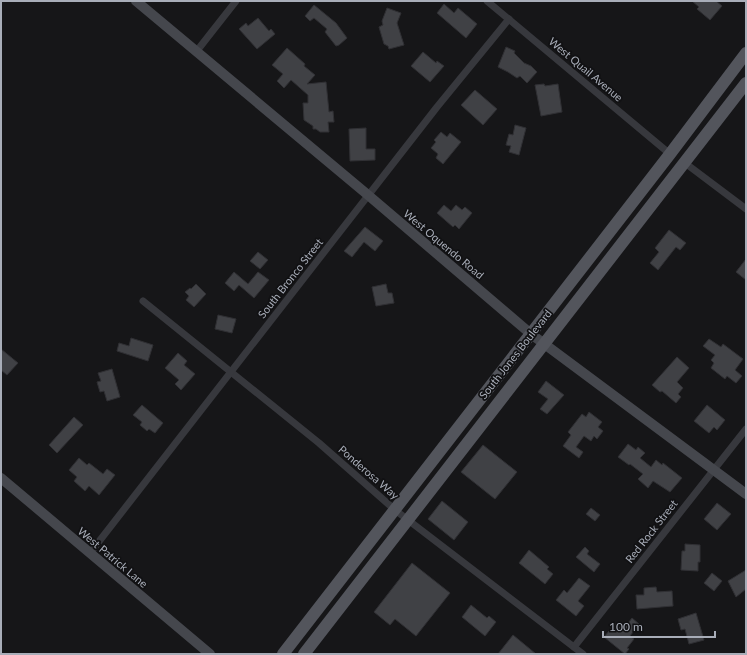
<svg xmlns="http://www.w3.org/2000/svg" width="747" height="655" font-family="Lato,sans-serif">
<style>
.building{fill:#404145;stroke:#303034}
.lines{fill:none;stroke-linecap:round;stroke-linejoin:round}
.street{stroke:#37383d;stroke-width:7}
.secondary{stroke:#45474d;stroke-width:10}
.primary{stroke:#53555c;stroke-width:12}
.labels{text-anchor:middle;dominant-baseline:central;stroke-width:3.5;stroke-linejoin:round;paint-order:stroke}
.street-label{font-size:11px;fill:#a8adb8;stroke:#111113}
</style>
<rect width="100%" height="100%" fill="#161618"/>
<!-- building -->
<g class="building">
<path d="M692,1h24l6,5 -12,14 -13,-11 2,-2z"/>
<path d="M444,4l10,9 4,-5 19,16 -11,14 -29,-25z"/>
<path d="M314,5l22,18 11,15 -8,7 -3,1 -11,-14 2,-3 -13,-11 -4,3 -5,-5z"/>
<path d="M387,8l14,5 -4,10 7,22 -15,4 -1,-3 -4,-2 -5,-17 4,-2 -1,-4z"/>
<path d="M258,18l11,13 2,-2 4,5 -18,15 -18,-20 7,-6 2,3z"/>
<path d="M506,47l9,4 -1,2 10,10 7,3 6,6 -10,11 -7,-7 -3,2 -9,-6 -10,-5z"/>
<path d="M287,48l18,16 -1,2 11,9 -8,9 19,-2 3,30 4,-1 1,11h-6l1,10h-9l-4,-3h-3v-3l-9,-6 -1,-17h5v-8l-17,-15 -7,8 -7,-7 6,-7 -11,-9z"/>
<path d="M423,52l13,11 1,-2 7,5 -14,16 -19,-16z"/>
<path d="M544,84l1,2 13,-2 4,28 -21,4 -6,-31z"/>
<path d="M475,90l22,19 -14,16 -22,-20z"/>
<path d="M515,125l11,3 -7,27 -10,-3 2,-6 -5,-1 3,-11 4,1z"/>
<path d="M366,128v21h9v11l-25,1 -1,-32z"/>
<path d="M441,132l6,5 3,-4 11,9 -18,22 -7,-6 2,-4 -7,-6 5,-6 -2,-2z"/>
<path d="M444,205l7,6 5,-6 6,5 3,-3 7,6 -13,16 -4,-4 -2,2 -16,-14z"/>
<path d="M365,227l18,14 -8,10 -11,-9 -12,15 -8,-6z"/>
<path d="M669,230l17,13 -6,7 -4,-3 -18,23 -8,-7 9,-11 -4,-4z"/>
<path d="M258,252l10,8 -8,9 -10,-8z"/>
<path d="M746,259v21l-10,-8z"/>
<path d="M234,272l14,12 10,-12 11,8 -15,18 -15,-13 -5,6 -9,-8z"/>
<path d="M196,284l10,10 -12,13 -8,-7 3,-4 -4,-4 5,-4 1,1z"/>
<path d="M386,284l2,9h4l2,10 -18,3 -4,-19z"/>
<path d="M218,315l18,4 -4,14 -17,-4z"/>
<path d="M131,338l22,7 -5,16 -31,-10 2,-8 10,3z"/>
<path d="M709,339l12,8 2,-3 20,15 -8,11 7,6 -6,7 -9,-7 -2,3 -14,-11 3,-5 -3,-3 4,-5 -12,-9z"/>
<path d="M1,349l17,14 -11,12 -6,-5z"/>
<path d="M178,353l9,8 -3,4 11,9 -14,16 -6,-6 4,-4 -14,-12z"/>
<path d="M677,357l12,11 -12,14 6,6 -5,6 3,3 -5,6 -14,-12 -2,1 -8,-7z"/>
<path d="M112,369l8,28 -13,4 -3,-10 -4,1 -3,-10 4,-1 -3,-8z"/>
<path d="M546,381l18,14 -17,19 -7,-5 8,-10 -10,-7z"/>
<path d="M142,405l21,18 -8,10 -6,-4 -2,2 -7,-6 2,-3 -9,-7z"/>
<path d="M707,405l18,15 -8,10 -3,-3 -5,6 -15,-12z"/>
<path d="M589,412l13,10 -4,5 5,4 -6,8 -3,-3 -3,5 -7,-5 -8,11 7,5 -4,6 -16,-12 8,-11 -3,-3 14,-18 4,3z"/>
<path d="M74,417l9,8 -26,28 -8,-8z"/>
<path d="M628,444l8,6 2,-3 7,6 -5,5 11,9 5,-7 6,5 1,-2 19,15 -12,14 -17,-11 -5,7 -10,-9 5,-5 -13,-10 -1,1 -11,-8z"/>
<path d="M483,445l34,27 -22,27 -34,-27z"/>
<path d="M79,458l8,7 2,-2 14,11 4,-5 8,6 -16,20 -10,-9 -4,5 -11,-10 3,-4 -8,-7z"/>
<path d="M442,501l26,21 -14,18 -26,-21z"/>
<path d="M717,503l14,11 -14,16 -13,-11z"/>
<path d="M591,508l9,7 -5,6 -9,-7z"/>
<path d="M685,544l15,1v17h-2v9l-17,-1 1,-19h3z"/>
<path d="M585,547l4,4 -2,3 13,10 -6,8 -18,-15z"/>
<path d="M529,550l20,17 -2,2 6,5 -8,10 -26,-21z"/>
<path d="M412,563l38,30 -34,43 -21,-17 -5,6 -16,-13z"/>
<path d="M746,570v19l-10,8 -8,-16z"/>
<path d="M712,573l10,8 -8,10 -10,-8z"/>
<path d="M579,578l11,8 -12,15 6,5 -8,10 -20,-16 8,-10 3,3z"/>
<path d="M656,587l1,5 15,-1 1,15 -36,3 -1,-14h8v-7z"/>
<path d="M471,605l16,13 2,-2 7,6 -11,14 -23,-19z"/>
<path d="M696,613l8,27 -15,4 -4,-15 -4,1 -3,-11z"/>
<path d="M632,618l7,6 -9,12 4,3 -7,9 2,1 -4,5 -21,-17 11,-13 8,6z"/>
<path d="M513,635l23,19h-38z"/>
</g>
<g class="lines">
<!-- street -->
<g class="street">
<path d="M487,1l183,153"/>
<path d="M196,52l40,-51"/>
<path d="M685,163l61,46"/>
<path d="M143,301l176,142 76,67 188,144"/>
<path d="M90,553l347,-446 72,-88"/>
<path d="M574,647l172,-218"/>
</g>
<!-- secondary -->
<g class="secondary">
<path d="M136,1l232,194 163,139 215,160"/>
<path d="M1,478l209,176"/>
</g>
<!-- primary -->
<g class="primary">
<path d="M283,654l387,-500 76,-101"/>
<path d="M304,654l442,-571"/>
</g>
</g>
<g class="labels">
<!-- street labels -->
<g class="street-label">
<text transform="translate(586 69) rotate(40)">West Quail Avenue</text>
<text transform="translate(444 244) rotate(40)">West Oquendo Road</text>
<text transform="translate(290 278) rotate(-52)">South Bronco Street</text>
<text transform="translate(515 354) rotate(-52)">South Jones Boulevard</text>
<text transform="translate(369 472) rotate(41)">Ponderosa Way</text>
<text transform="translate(651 531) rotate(-52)">Red Rock Street</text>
<text transform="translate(113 557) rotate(40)">West Patrick Lane</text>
</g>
</g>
<!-- border -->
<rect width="747" height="655" fill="none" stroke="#a8adb8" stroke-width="4"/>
<!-- scale -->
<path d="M603 631v6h112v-6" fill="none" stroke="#a8adb8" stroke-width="2"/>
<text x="609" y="631" font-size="12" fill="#a8adb8" stroke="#111113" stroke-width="3" paint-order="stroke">100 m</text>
</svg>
